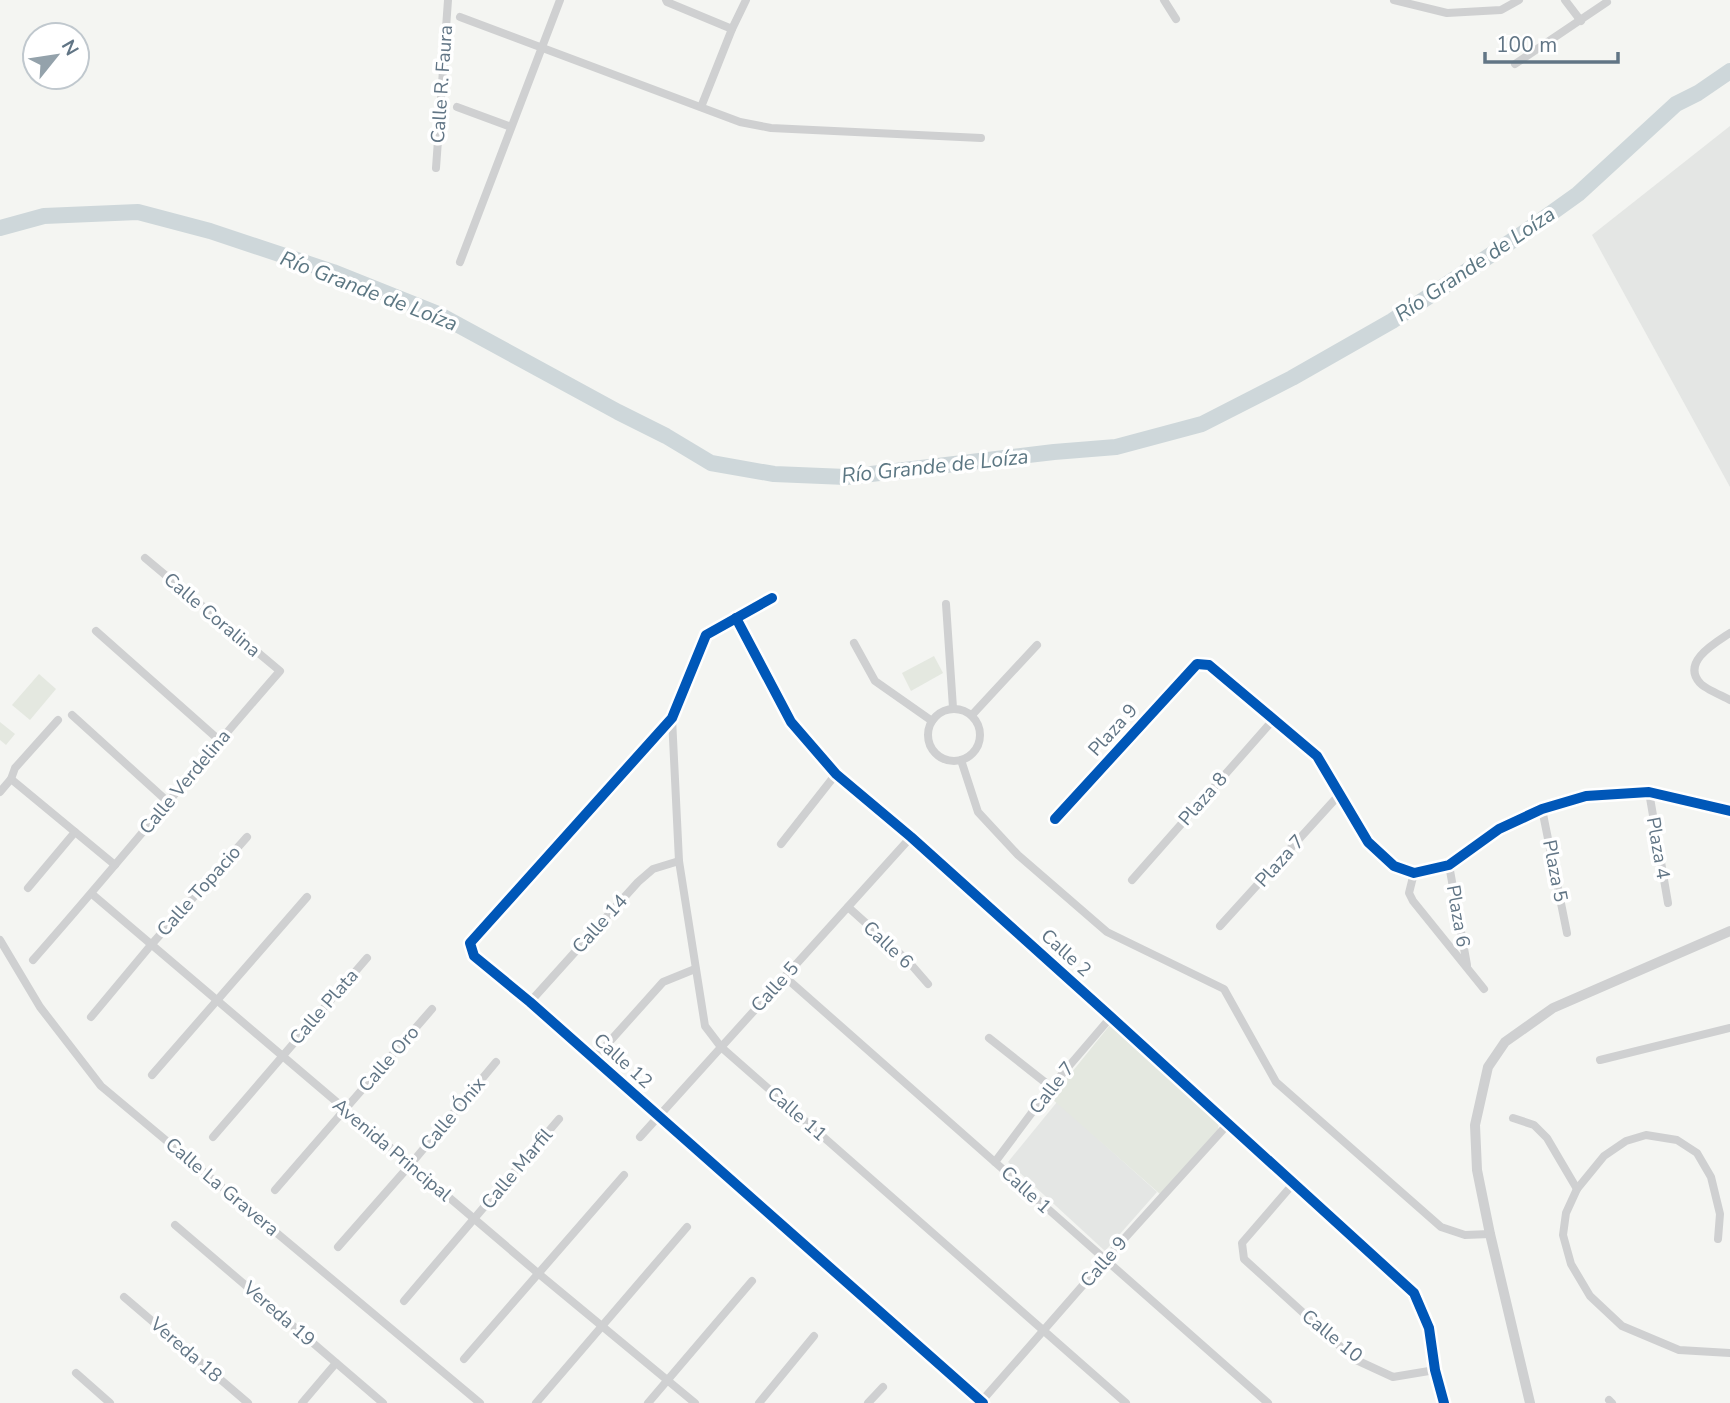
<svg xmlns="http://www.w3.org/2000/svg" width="1730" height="1403" font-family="'Nunito Sans',sans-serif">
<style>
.built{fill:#e4e6e4}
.green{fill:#e4e8e0}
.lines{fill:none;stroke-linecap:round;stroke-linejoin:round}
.river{stroke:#ced7da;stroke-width:16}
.minor{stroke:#cfd0d1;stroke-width:8}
.tertiary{stroke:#cfd0d1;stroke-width:10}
.cycleway-casing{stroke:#fff;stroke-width:15}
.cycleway{stroke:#0057b8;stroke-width:10}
.labels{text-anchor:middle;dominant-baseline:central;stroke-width:7;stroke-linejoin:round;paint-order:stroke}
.street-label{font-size:19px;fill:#617585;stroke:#fff}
.water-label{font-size:21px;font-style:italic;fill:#5c7783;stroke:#fff}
</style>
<rect width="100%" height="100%" fill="#f4f5f2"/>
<!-- built -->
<g class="built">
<path d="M1730,126v361l-138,-252z"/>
<path d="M1057,1102l100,90 -52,59 -97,-89z"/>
</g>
<!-- green -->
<g class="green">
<path d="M934,656l9,17 -32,18 -9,-18z"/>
<path d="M39,674l17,15 -26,31 -18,-15z"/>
<path d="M0,722l15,12 -9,11 -6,-5z"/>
<path d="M1117,1024l100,93 2,5 -1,8 -58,64 -109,-96 59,-73z"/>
</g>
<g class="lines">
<!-- river -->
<path class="river" d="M0,228l44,-12 94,-4 72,19 123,41 105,42 180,98 48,24 45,27 63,11 72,3 208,-25 62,-5 86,-23 90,-46 100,-57 133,-89 53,-38 98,-90 22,-11 32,-22"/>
<!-- minor -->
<g class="minor">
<path d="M666,0l1,2 65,27"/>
<path d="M1164,0l12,19"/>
<path d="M1394,0l53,13 54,-3 18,-10"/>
<path d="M1565,0l16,21"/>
<path d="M460,17l280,105 31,6 210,10"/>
<path d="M1515,64l92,-62"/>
<path d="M457,107l54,20"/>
<path d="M701,107l31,-78 14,-29"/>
<path d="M436,168l12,-168"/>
<path d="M460,262l100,-262"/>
<path d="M772,598l-66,37 -34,83 -202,225 4,13 56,46 453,401"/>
<path d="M946,604l7,104"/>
<path d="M736,618l55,104 45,52 75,63 200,180 303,276 15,35 6,42 9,33"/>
<path d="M96,631l123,109"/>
<path d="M1730,633c-15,10 -49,29 -30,50 5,6 23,13 30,17"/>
<path d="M854,643l21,38 57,40"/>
<circle cx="954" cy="735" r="26"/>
<path d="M72,715l95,86"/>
<path d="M972,715l65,-70"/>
<path d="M672,718l7,143 26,165 16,21 405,356"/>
<path d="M961,760l17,52 40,43 89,77 117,57 52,93 165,145 24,8 25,-1"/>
<path d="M11,779l104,86"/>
<path d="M0,792l11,-13 4,-11 43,-48"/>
<path d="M1649,792l19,111"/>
<path d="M1542,809l25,124"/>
<path d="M1055,819l142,-155 12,1 108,91 51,86 26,24 20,7 35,-8 50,-36 43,-20 44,-13 63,-4 81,19"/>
<path d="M781,844l55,-70"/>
<path d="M1449,865l18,100"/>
<path d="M1414,873l-5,20 4,8 71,88"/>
<path d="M1132,880l142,-161"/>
<path d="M28,888l47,-56"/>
<path d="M92,894l447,380 156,129"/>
<path d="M848,907l60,54 20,23"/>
<path d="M1220,926l119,-131"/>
<path d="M0,940l40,67 61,79 379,317"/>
<path d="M33,960c84,-95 163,-193 247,-289l-135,-113"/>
<path d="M785,977l483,426"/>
<path d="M530,1002l108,-120 15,-13 26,-8"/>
<path d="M91,1017l60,-72 96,-108"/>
<path d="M989,1038l62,49"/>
<path d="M594,1059l69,-77 32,-13"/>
<path d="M1600,1060l130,-32"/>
<path d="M152,1075l155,-178"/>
<path d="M1513,1118l21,7 13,13 30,51"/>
<path d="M213,1137l154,-179"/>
<path d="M640,1137l271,-300"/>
<path d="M995,1162l56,-75 60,-70"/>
<path d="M1293,1184l-51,59 2,16 110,100 39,18 42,-7"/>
<path d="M275,1190l157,-181"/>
<path d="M175,1225l208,178"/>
<path d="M1718,1239l2,-25 -9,-37 -14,-24 -20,-13 -31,-5 -20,6 -22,15 -27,33 -11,24 -3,22 8,29 19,32 32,30 57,24 51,3"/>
<path d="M338,1247l72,-82 86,-103"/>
<path d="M124,1297l124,106"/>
<path d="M404,1301l155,-182"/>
<path d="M464,1359l160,-184"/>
<path d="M76,1373l34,30"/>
<path d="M1609,1400l3,3"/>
<path d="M302,1403l34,-40"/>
<path d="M536,1403l151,-176"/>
<path d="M648,1403l104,-122"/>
<path d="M759,1403l55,-67"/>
<path d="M868,1403l15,-16"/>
<path d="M980,1403l125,-143 123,-136"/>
</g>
<!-- tertiary -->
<path class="tertiary" d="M1530,1403l-40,-169 -13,-64 -2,-45 13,-58 17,-25 48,-34 177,-77"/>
<!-- cycleway casing -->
<g class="cycleway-casing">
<g id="cycleway">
<path d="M772,598l-66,37 -34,83 -202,225 4,13 56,46 453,401"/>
<path d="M736,618l55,104 45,52 75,63 200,180 303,276 15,35 6,42 9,33"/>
<path d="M1055,819l142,-155 12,1 108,91 51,86 26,24 20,7 35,-8 50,-36 43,-20 44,-13 63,-4 81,19"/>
</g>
</g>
<!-- cycleway -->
<use href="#cycleway" class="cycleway"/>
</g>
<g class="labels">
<!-- street labels -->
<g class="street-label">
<text transform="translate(442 84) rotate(-86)">Calle R. Faura</text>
<text transform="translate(212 615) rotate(40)">Calle Coralina</text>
<text transform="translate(1113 730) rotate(-48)">Plaza 9</text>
<text transform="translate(185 782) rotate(-50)">Calle Verdelina</text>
<text transform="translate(1203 799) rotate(-49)">Plaza 8</text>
<text transform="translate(1658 848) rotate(80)">Plaza 4</text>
<text transform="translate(1280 861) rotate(-48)">Plaza 7</text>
<text transform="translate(1555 871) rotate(79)">Plaza 5</text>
<text transform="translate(199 891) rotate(-48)">Calle Topacio</text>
<text transform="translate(1458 916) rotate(80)">Plaza 6</text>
<text transform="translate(600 924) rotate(-48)">Calle 14</text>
<text transform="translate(888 945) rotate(43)">Calle 6</text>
<text transform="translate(1066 953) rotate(42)">Calle 2</text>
<text transform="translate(775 987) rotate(-48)">Calle 5</text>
<text transform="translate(324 1007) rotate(-49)">Calle Plata</text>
<text transform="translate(389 1059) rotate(-49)">Calle Oro</text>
<text transform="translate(623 1061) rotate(42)">Calle 12</text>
<text transform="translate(1052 1088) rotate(-52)">Calle 7</text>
<text transform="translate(453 1114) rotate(-50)">Calle Ónix</text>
<text transform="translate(797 1114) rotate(41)">Calle 11</text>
<text transform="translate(392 1150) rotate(40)">Avenida Principal</text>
<text transform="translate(517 1169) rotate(-50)">Calle Marfil</text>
<text transform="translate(222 1187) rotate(40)">Calle La Gravera</text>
<text transform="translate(1026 1190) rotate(42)">Calle 1</text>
<text transform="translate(1104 1262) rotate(-49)">Calle 9</text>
<text transform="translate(279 1314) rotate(41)">Vereda 19</text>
<text transform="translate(1332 1336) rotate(39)">Calle 10</text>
<text transform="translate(186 1350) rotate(41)">Vereda 18</text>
</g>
<!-- water labels -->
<g class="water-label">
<text transform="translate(1475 264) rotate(-34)">Río Grande de Loíza</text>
<text transform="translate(369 291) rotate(21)">Río Grande de Loíza</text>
<text transform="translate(935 466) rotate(-6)">Río Grande de Loíza</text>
</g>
</g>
<!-- north arrow -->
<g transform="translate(56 56) rotate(60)"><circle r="33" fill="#ffffff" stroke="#c0c8ce" stroke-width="2"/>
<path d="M0-5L12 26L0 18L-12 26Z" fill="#94a2ab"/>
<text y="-10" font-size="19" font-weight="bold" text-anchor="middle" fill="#617585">N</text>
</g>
<!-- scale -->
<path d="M1485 52v10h133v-10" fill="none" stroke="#617585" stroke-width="3.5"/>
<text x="1496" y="52" font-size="21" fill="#617585" stroke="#ffffff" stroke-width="5" paint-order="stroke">100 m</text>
</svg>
